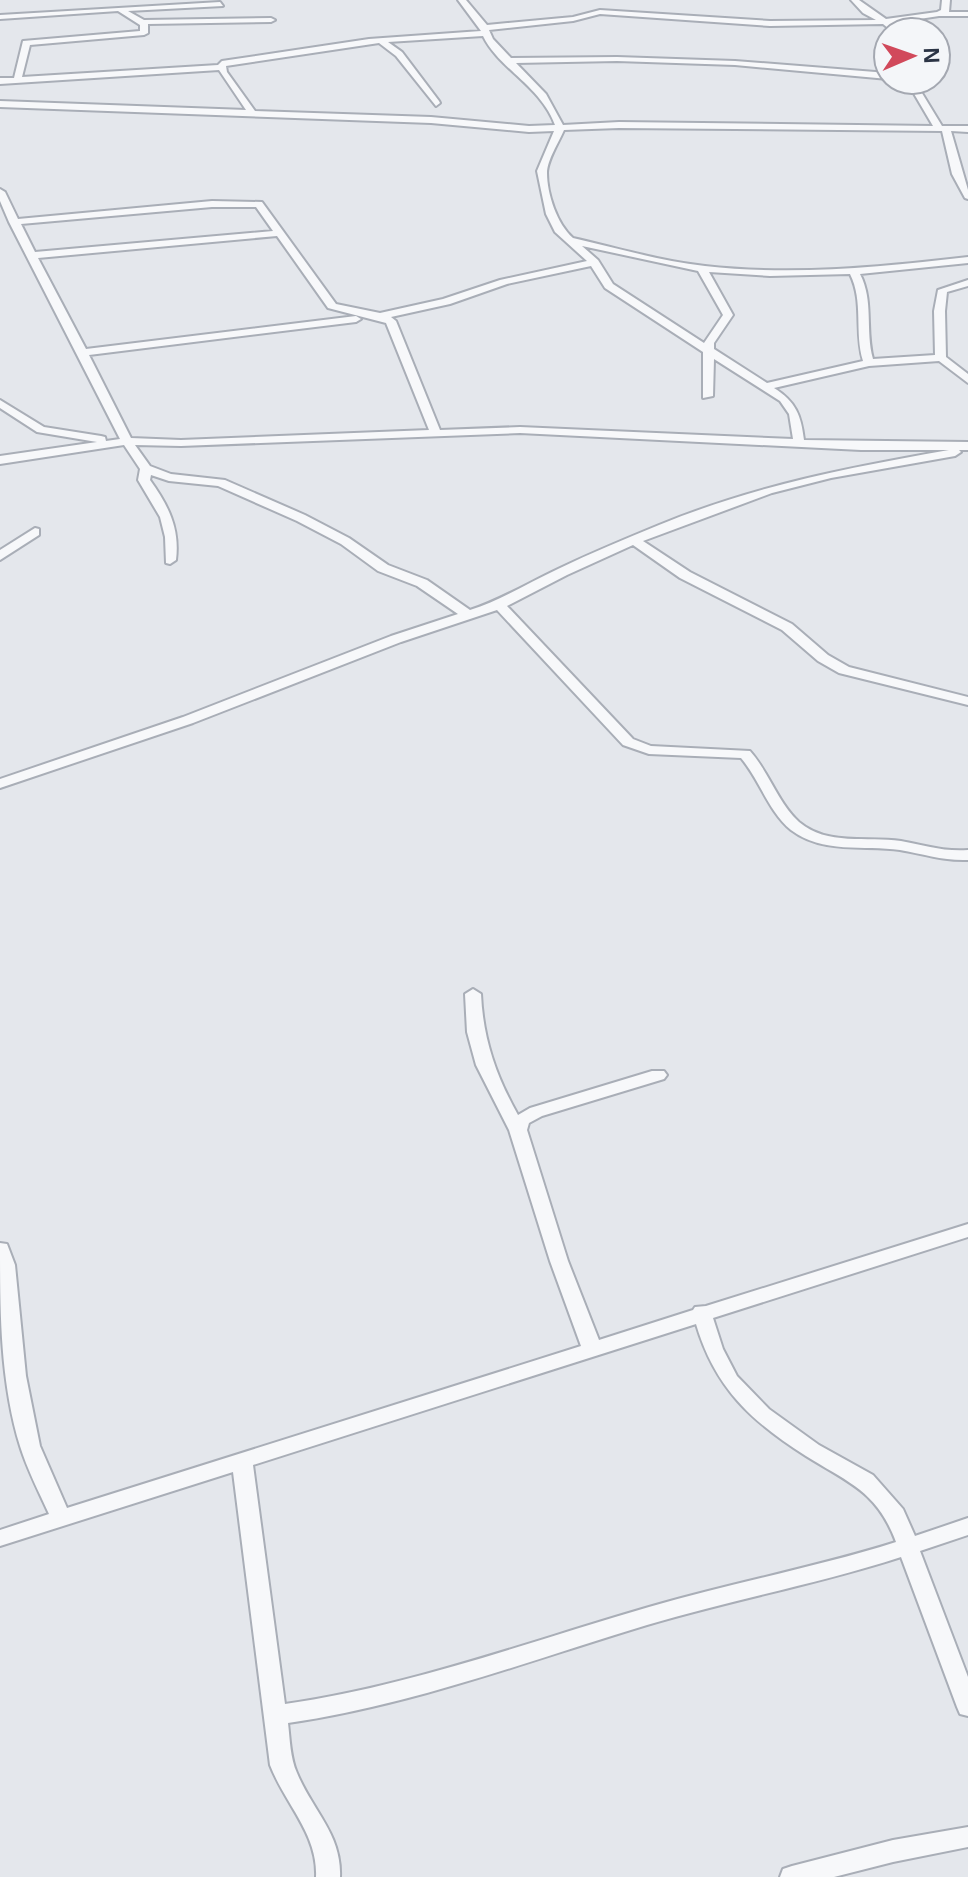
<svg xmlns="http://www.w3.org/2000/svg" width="968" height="1877" font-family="Arial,sans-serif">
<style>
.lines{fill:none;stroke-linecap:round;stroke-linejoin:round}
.minor-casing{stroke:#a9aeb7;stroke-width:4}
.minor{fill:#f7f8fa;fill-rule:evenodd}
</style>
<rect width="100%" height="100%" fill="#e4e7ec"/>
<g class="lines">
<!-- minor casing -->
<g class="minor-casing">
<g id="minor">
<path d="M458,0h8l21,25 86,-8 27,-7 170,11 106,-1 -13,-7 -12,-13h8l27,19 51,-7 4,-2 1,-10h8l-1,12h19v4h-29l-46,7 8,9h-8l-10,-8 -113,2 -170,-12 -27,7 -84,9 4,9 18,19 106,-1 118,4 153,12v6l-153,-14 -118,-4 -101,2 30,31 17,31 56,-3 314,4 -27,-46h8l28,46h26v6l-17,-1 17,59v9l-3,-1 -13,-24 -10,-43 -323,-3 -55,2c-5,12 -17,30 -17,43 0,21 10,51 26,65 44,10 87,23 132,28 88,10 176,1 263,-9v6l-108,11c14,27 5,56 13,85l62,-4 -1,-44 4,-21 30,-10v6l-21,6 -2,19 1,46 22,17v9l-29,-22 -70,5 -95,22c22,14 27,27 30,52l164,2v8h-9l2,2 -6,4 -124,22 -59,15 -129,48 47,31 102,52 36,31 21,12 119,30v8l-129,-32 -21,-12 -36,-31 -102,-52 -47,-33 -66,30 -60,31 126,133 18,7 99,5c19,21 28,52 49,71 28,24 68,14 102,19 23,4 43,11 67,9v10c-24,1 -45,-6 -68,-10 -36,-5 -78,4 -109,-20 -23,-19 -31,-50 -50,-72l-92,-4 -26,-9 -126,-135 -96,32 -208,81 -193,65v-9l183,-62 208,-81 67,-22 -41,-28 -39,-15 -37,-27 -44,-23 -79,-35 -49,-5 -18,-6 -1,5c18,25 30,48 26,80l-6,4 -4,-1 -1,-26 -5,-20 -22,-37 2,-11 -16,-24 -124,19v-8l97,-14 -60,-10 -37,-24v-8l44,27 57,9 4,1 1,4 14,-2 -111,-217 -9,-21v-12l5,3 13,27 194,-18 50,1 74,102 44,9 63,-14 57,-19 87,-19 -32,-29 -9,-18 -9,-43 17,-40 -25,1 -98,-9 -431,-16v-6l246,9 -27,-40 -219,14v-6h14l9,-37 117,-10v-6l-22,-14 -118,8v-4l220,-13 3,4 -95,5 16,9 127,-2 4,2 -4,2 -123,2v9l-4,2 -114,10 -8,32 196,-12 4,-4 147,-22 112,-8zM483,36c16,33 57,49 72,89l-26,1 -98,-9 -176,-6 -28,-39 -1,-6 153,-23 17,13 40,50 4,-3 -1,-2 -37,-49 -14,-10zM212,207h44l17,24 -238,21 -14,-28zM277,236l51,72 58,15 43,107 -248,10 -50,-2 -42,-83 267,-33 5,-3 -5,-3 -270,33 -48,-91zM582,246l116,25 25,44 -19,28 -91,-59 -15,-24zM591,266l14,22 98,64v46l10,-2 1,-37 66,42 9,13 4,25 -273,-12 -80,3 -44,-109 -5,-4 59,-13 57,-20zM709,272l61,4 80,-2c14,28 4,58 13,87l-96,22 -53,-34v-6l19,-28zM520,433l341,17h88c-102,18 -192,35 -290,75 -34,14 -68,28 -101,44 -30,14 -57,31 -88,41l-43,-30 -39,-15 -39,-27 -44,-23 -80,-35 -54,-6 -21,-8 -15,-21 46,1z"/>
<path d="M35,528l4,1v6l-39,25v-10z"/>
<path d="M473,989l8,5c2,45 15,82 37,121l12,-7 122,-37h12l3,4 -3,4 -122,37 -13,7 -2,7 41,131 31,79 94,-30 2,-3 11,-1 262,-82v13l-255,81 10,31 14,27 32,33 50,36 54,30 30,34 12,27 53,-18v17l-48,16 48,126v39l-8,-2 -3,-7 -56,-150c-83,27 -170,43 -254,68 -119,36 -235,80 -359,98 2,16 2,35 9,50 15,37 45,61 43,104h-24c2,-43 -31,-73 -46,-112l-37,-293 -233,74v-16l49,-16c-10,-22 -22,-45 -29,-68 -20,-65 -20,-136 -20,-203l7,1 8,21 11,111 14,70 27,62 514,-162 -31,-85 -41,-131 -33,-65 -9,-33 -2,-38zM696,1324c19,64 55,97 110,132 43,27 71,35 90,86 -82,26 -166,41 -247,65 -121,35 -239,79 -364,97l-32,-239z"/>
<path d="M968,1827v20l-75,15 -59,15h-54l3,-8 9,-3 101,-26z"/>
</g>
</g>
<!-- minor -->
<use href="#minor" class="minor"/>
</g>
<!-- north arrow -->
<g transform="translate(912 56) rotate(88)"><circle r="38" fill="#f4f6f9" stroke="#a4a8b1" stroke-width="2"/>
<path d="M0-6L14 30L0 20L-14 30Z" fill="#d1495b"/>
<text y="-12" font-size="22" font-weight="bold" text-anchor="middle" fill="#2b3445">N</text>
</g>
</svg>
